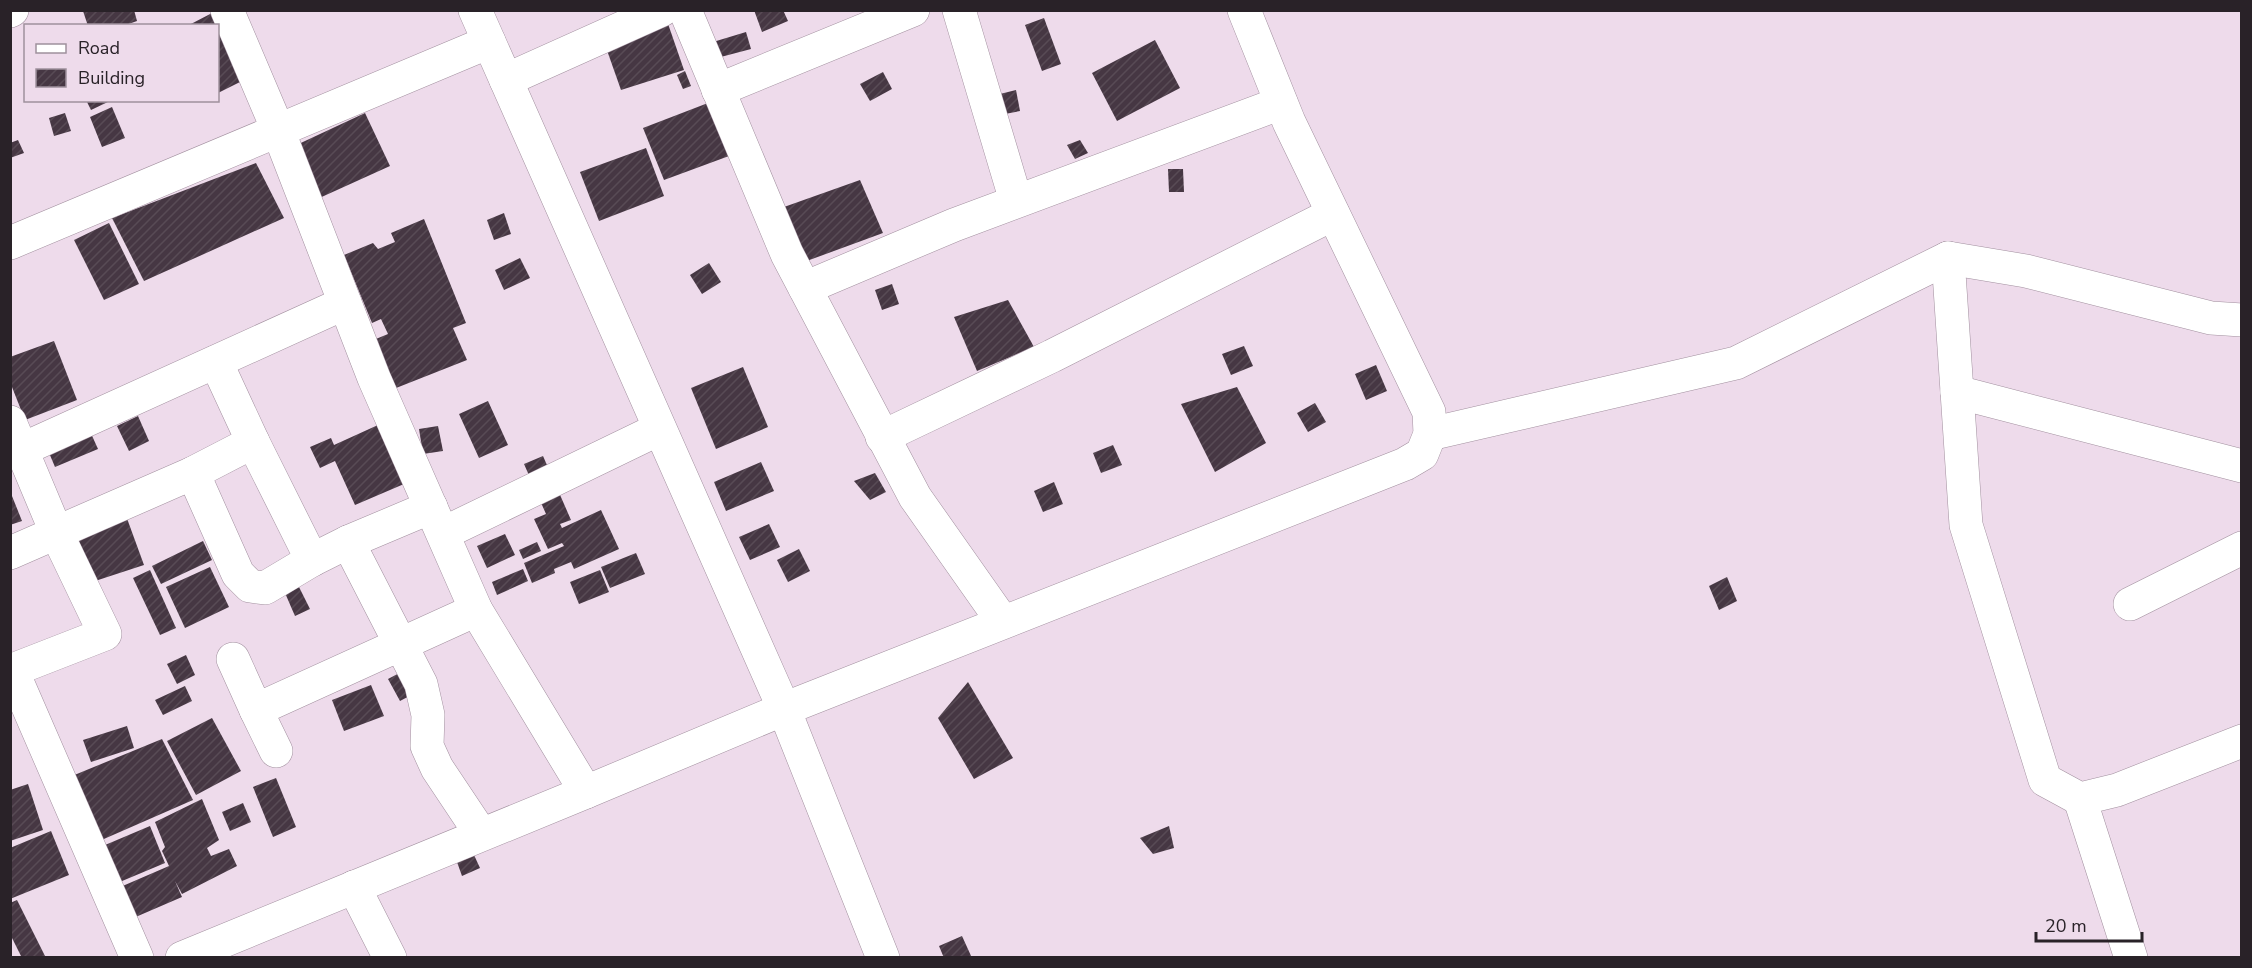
<svg xmlns="http://www.w3.org/2000/svg" width="2252" height="968" font-family="'Nunito Sans',sans-serif">
<style>
.building{fill:url(#building-hatch)}
.lines{fill:none;stroke-linecap:round;stroke-linejoin:round}
.minor-casing{stroke:#a2909f;stroke-width:34}
.minor{stroke:#fff;stroke-width:33}
</style>
<defs>
<pattern id="building-hatch" width="6" height="6" patternUnits="userSpaceOnUse" patternTransform="scale(1.5)"><rect width="6" height="6" fill="#463743"/><path d="M-1 1l2-2M0 6l6-6M5 7l2-2" fill="none" stroke="#584b55"/></pattern>
</defs>
<rect width="100%" height="100%" fill="#eedbeb"/>
<!-- building -->
<g class="building">
<path d="M85,10h49l3,11 -14,5h-35l-5,-15z"/>
<path d="M754,10h29l5,11 -26,11z"/>
<path d="M214,12l34,66 -30,15v-67h-31z"/>
<path d="M666,18l18,52 -63,20 -18,-51z"/>
<path d="M1044,18l17,46 -19,7 -17,-46z"/>
<path d="M746,32l5,17 -34,9 -4,-16z"/>
<path d="M1155,40l25,48 -63,33 -25,-48z"/>
<path d="M685,71l6,15 -8,3 -6,-14z"/>
<path d="M883,72l9,17 -22,12 -10,-17z"/>
<path d="M1016,90l4,21 -15,3 -5,-20z"/>
<path d="M86,100h26l-21,10z"/>
<path d="M708,103l21,53 -65,24 -21,-52z"/>
<path d="M112,107l13,31 -23,9 -12,-30z"/>
<path d="M65,113l6,18 -17,5 -5,-18z"/>
<path d="M365,113l25,53 -75,34 -25,-52z"/>
<path d="M18,140l6,13 -14,5v-15z"/>
<path d="M1080,140l8,13 -13,6 -8,-14z"/>
<path d="M646,148l18,48 -65,25 -19,-49z"/>
<path d="M256,163l28,55 -140,63 -32,-63z"/>
<path d="M1168,169h15l1,23h-15z"/>
<path d="M860,180l23,53 -79,29 -20,-55z"/>
<path d="M504,213l7,21 -17,6 -7,-20z"/>
<path d="M424,219l42,104 -13,5 14,32 -76,30 -20,-49 17,-7 -7,-15 -9,4 -28,-68 29,-12 5,6 17,-7 -4,-9z"/>
<path d="M109,223l30,61 -35,16 -30,-60z"/>
<path d="M520,258l10,20 -26,12 -9,-20z"/>
<path d="M709,263l12,19 -19,12 -12,-19z"/>
<path d="M892,284l7,20 -17,6 -7,-20z"/>
<path d="M1008,300l26,47 -57,24 -23,-54z"/>
<path d="M54,341l23,59 -52,20 -15,-38v-25z"/>
<path d="M1244,346l9,20 -22,9 -9,-21z"/>
<path d="M1376,365l11,26 -21,9 -11,-26z"/>
<path d="M743,367l25,60 -52,22 -25,-61z"/>
<path d="M1237,387l29,56 -51,29 -34,-68z"/>
<path d="M488,401l20,44 -29,13 -20,-44z"/>
<path d="M1315,403l11,19 -18,10 -11,-19z"/>
<path d="M138,416l11,25 -20,10 -12,-25z"/>
<path d="M378,425l26,59 -49,21 -20,-44 -15,7 -10,-21 21,-9 3,7z"/>
<path d="M438,426l5,25 -20,3 -4,-25z"/>
<path d="M89,429l9,20 -43,18 -8,-19z"/>
<path d="M1113,445l9,20 -21,8 -8,-20z"/>
<path d="M543,456l28,64 -11,4 2,4 39,-18 18,39 -45,20 -3,-7 -17,7 1,4 -23,10 -8,-20 40,-17 -2,-3 -14,6 -14,-30 12,-5 -22,-50z"/>
<path d="M761,462l13,29 -48,20 -12,-29z"/>
<path d="M875,473l11,19 -16,8 -16,-19z"/>
<path d="M1054,482l9,22 -20,8 -9,-21z"/>
<path d="M10,491l12,30 -12,4z"/>
<path d="M125,513l19,52 -55,18 -18,-51z"/>
<path d="M769,524l11,23 -30,13 -11,-23z"/>
<path d="M505,534l10,21 -28,13 -10,-22z"/>
<path d="M203,541l9,19 -51,24 -9,-18z"/>
<path d="M537,542l4,9 -18,8 -4,-9z"/>
<path d="M799,549l11,22 -22,11 -11,-22z"/>
<path d="M636,553l9,21 -35,14 -9,-21z"/>
<path d="M210,567l19,40 -44,21 -19,-41z"/>
<path d="M523,569l5,12 -31,14 -5,-13z"/>
<path d="M150,570l26,58 -16,7 -27,-57z"/>
<path d="M600,570l9,22 -30,12 -9,-22z"/>
<path d="M1727,577l10,24 -18,9 -10,-24z"/>
<path d="M299,587l11,22 -15,7 -10,-23z"/>
<path d="M186,655l9,20 -18,9 -10,-20z"/>
<path d="M405,670l12,22 -17,9 -12,-22z"/>
<path d="M968,682l45,76 -39,21 -36,-61z"/>
<path d="M371,685l13,31 -40,15 -12,-31z"/>
<path d="M185,686l7,15 -29,14 -8,-15z"/>
<path d="M212,718l29,53 -45,24 -29,-54z"/>
<path d="M127,726l7,22 -43,14 -8,-22z"/>
<path d="M162,739l31,61 -96,42 -25,-66z"/>
<path d="M276,778l20,49 -23,10 -20,-50z"/>
<path d="M28,784l15,46 -33,11v-51z"/>
<path d="M202,799l17,41 -12,8 4,8 18,-7 8,17 -55,28 -7,-13 7,16 -51,22 -13,-31 51,-22 -7,-15 3,-4 -10,-25z"/>
<path d="M243,803l8,19 -21,9 -8,-19z"/>
<path d="M150,826l15,37 -50,21 -17,-36z"/>
<path d="M1169,826l5,22 -21,6 -13,-16z"/>
<path d="M51,831l18,44 -59,24v-51z"/>
<path d="M474,855l6,13 -18,8 -5,-14z"/>
<path d="M17,900l29,58h-24l-12,-24v-31z"/>
<path d="M962,936l10,22h-28l-5,-12z"/>
</g>
<g class="lines">
<!-- minor casing -->
<g class="minor-casing">
<g id="minor">
<path d="M227,10l51,120 96,248 102,232 110,182"/>
<path d="M475,10l309,699 99,249"/>
<path d="M685,10l102,244 128,243 88,125"/>
<path d="M959,10l57,191"/>
<path d="M10,11l2,-1"/>
<path d="M506,80l156,-70"/>
<path d="M718,90l195,-80"/>
<path d="M10,243l479,-201"/>
<path d="M1948,258l18,267 79,255 35,19 37,-9 125,-49"/>
<path d="M805,288l149,-63 327,-122"/>
<path d="M1957,392l285,74"/>
<path d="M10,422l47,112 48,100 -95,37"/>
<path d="M1430,434l306,-71 212,-105 78,13 185,47 31,2"/>
<path d="M882,437l170,-81 281,-142"/>
<path d="M253,442l59,118"/>
<path d="M23,449l322,-146"/>
<path d="M193,473l60,-31 -37,-80"/>
<path d="M444,533l215,-104"/>
<path d="M348,542l73,142 7,31 -1,31 10,22 44,66"/>
<path d="M10,553l183,-80 45,101 12,12 15,2 47,-28 36,-18 83,-35"/>
<path d="M2130,604l112,-56"/>
<path d="M233,659l23,51 220,-100"/>
<path d="M12,670l125,288"/>
<path d="M256,710l20,41"/>
<path d="M2080,799l51,159"/>
<path d="M354,887l36,71"/>
<path d="M182,958l404,-166 198,-83 621,-245 17,-10 8,-20 -1,-22 -140,-290 -45,-112"/>
</g>
</g>
<!-- minor -->
<use href="#minor" class="minor"/>
</g>
<!-- border -->
<rect width="2252" height="968" fill="none" stroke="#292228" stroke-width="24"/>
<!-- legend -->
<rect x="24" y="24" width="195" height="78" fill="#eedbeb" stroke="#9f919d" stroke-width="1.5"/>
<rect x="36" y="44" width="30" height="9" fill="#ffffff" stroke="#9f919d" stroke-width="1.5"/>
<text x="78" y="54" font-size="18" fill="#292228">Road</text>
<rect x="36" y="69" width="30" height="18" fill="url(#building-hatch)" stroke="#9f919d" stroke-width="1.5"/>
<text x="78" y="84" font-size="18" fill="#292228">Building</text>
<!-- scale -->
<path d="M2036 932v9h106v-9" fill="none" stroke="#292228" stroke-width="3"/>
<text x="2045" y="932" font-size="18" fill="#292228" stroke="#eedbeb" stroke-width="4.5" paint-order="stroke">20 m</text>
</svg>
